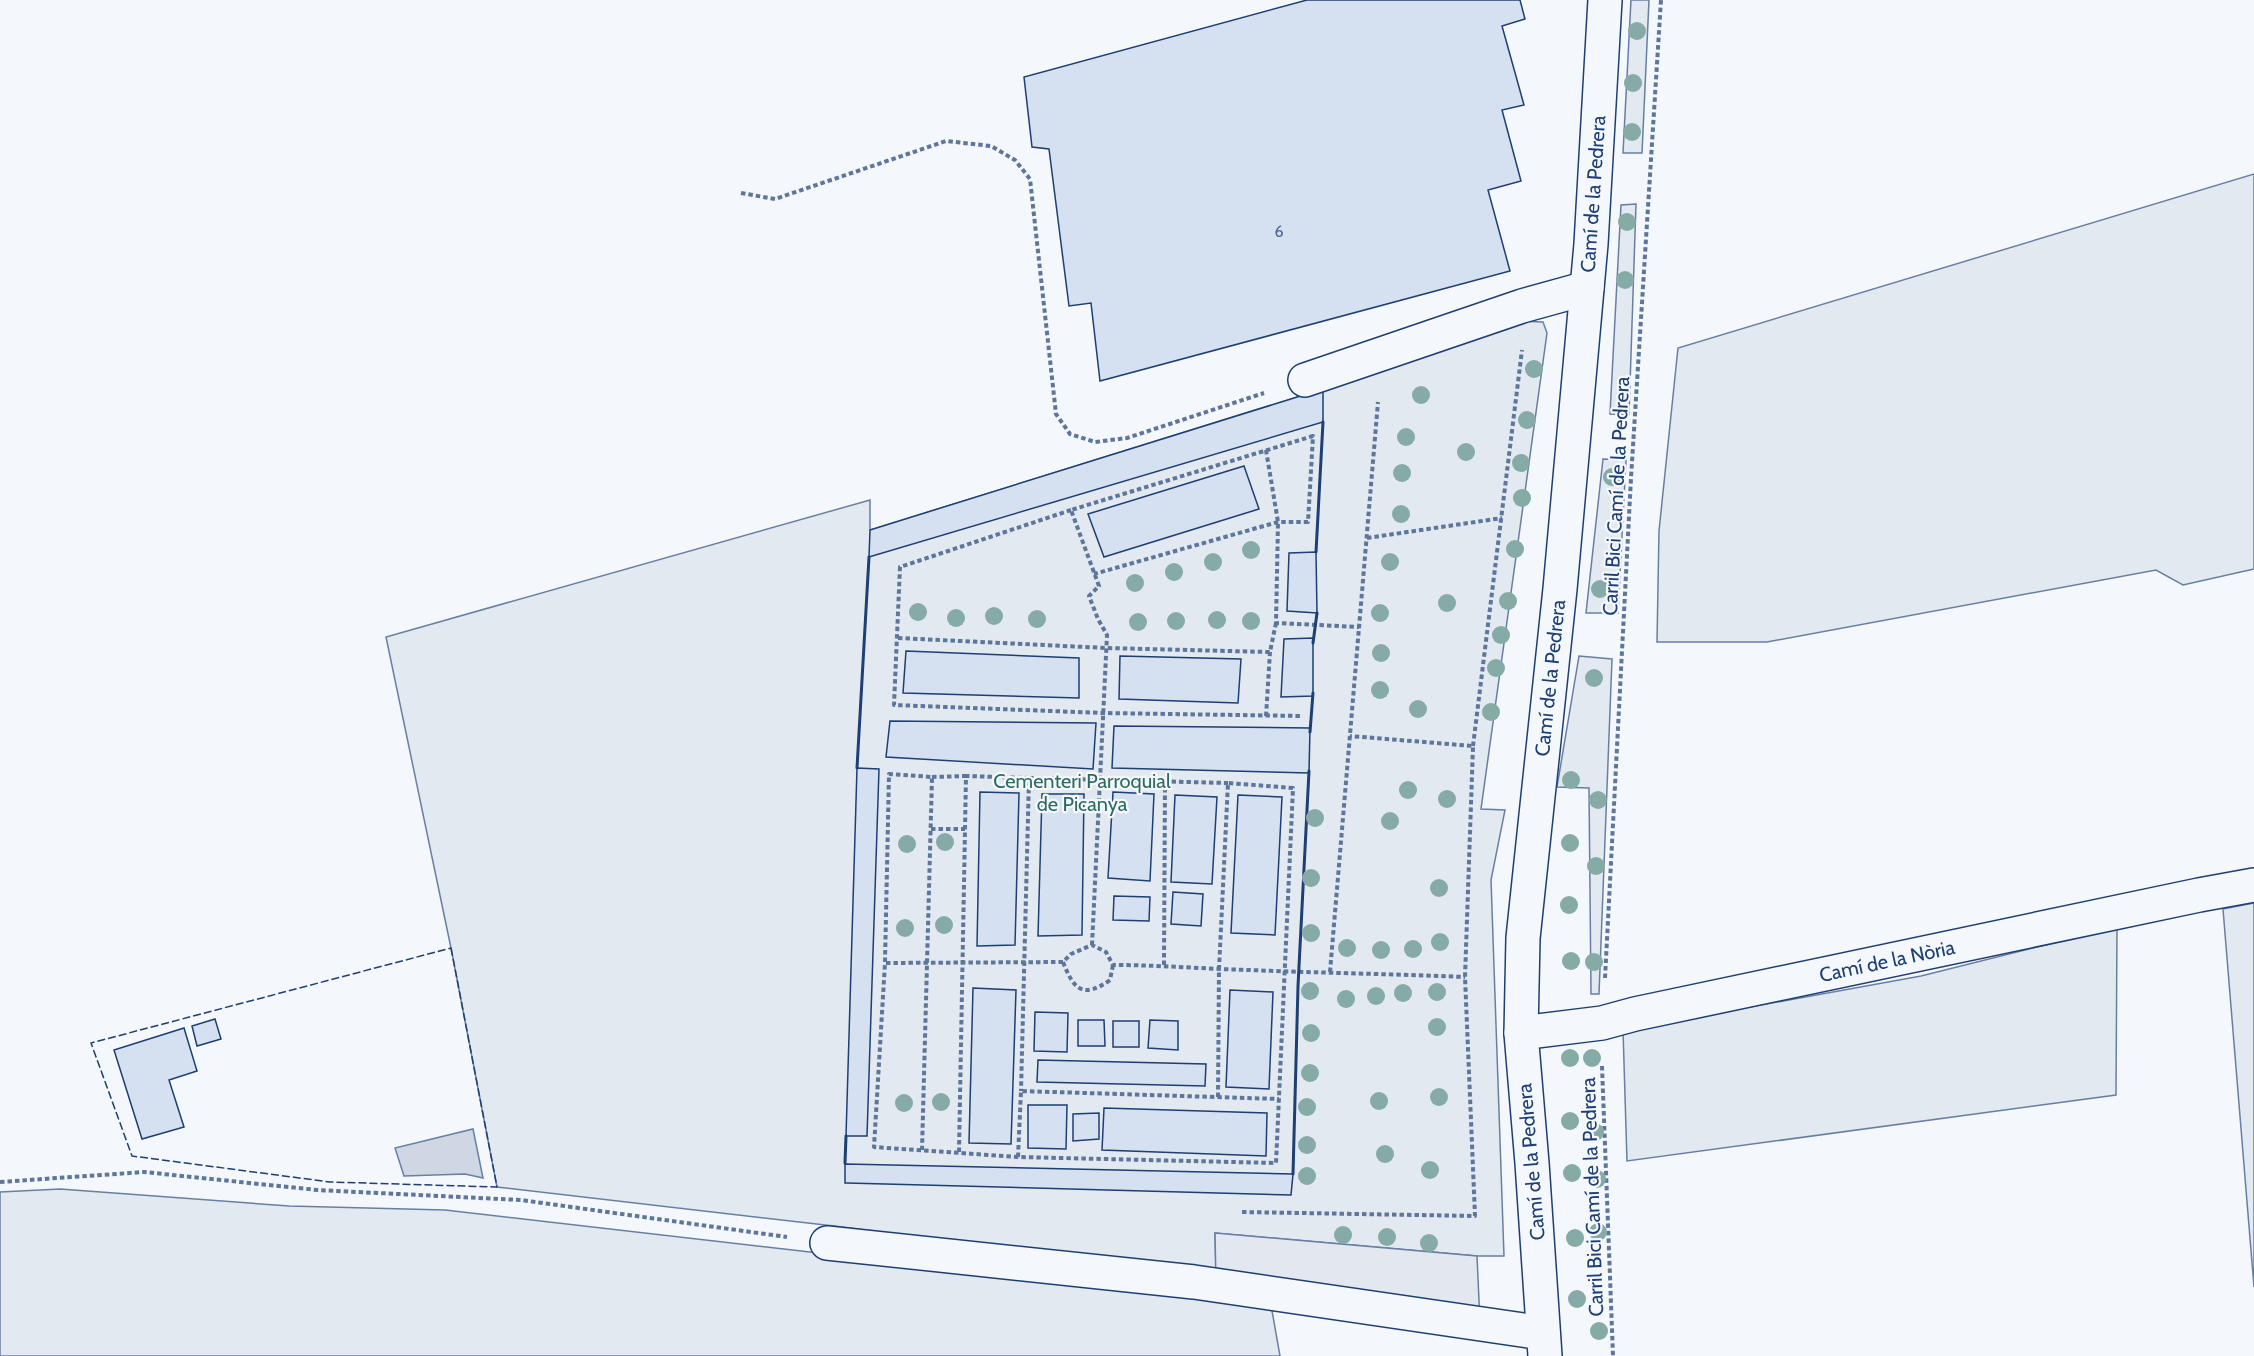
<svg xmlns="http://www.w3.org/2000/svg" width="2254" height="1356" font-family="Cabin,sans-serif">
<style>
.green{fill:#e3e9f0;stroke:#687fa3;stroke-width:1.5}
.parking{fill:#e3e8f0;stroke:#687fa3;stroke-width:1.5}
.water{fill:#cfd7e4;stroke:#687fa3;stroke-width:1.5}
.building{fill:#d5e0f0;stroke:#1d3f73;stroke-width:1.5}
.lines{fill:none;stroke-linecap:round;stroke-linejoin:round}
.minor-casing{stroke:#1d3f73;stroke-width:36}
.path{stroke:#5e769c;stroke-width:4;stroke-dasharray:4.5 3;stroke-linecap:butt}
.minor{stroke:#f4f7fb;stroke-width:33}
.fence{stroke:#1d3f73;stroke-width:1.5;stroke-dasharray:8 3;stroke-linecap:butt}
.wall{stroke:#1d3f73;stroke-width:3}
.tree{fill:#86aba6}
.labels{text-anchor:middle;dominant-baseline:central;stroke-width:4.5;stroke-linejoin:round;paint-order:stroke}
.number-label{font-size:16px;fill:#4b6792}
.street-label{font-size:20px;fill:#1d3f73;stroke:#f4f7fb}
.park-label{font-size:20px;fill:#2c6c60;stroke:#f4f7fb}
</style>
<rect width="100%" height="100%" fill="#f4f7fb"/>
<!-- green -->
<g class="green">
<path d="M1631,0h18l-7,153h-19z"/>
<path d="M2254,174v395l-71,16 -27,-15 -389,72h-110l2,-111 19,-183z"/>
<path d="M1636,204l-7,211 -19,-1 11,-209z"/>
<path d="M1521,321l22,1 4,11 -66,476 24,1 -14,70 13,376h-27l-262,-23 1,42 -382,-49 -337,-39 -46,-239 -65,-311 484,-137v30l453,-141z"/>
<path d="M1603,459l23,1 -8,153h-32z"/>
<path d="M1579,656l33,3 -13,335h-8l-2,-206 -32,-1z"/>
<path d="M2254,903v384l-31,-378z"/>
<path d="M2117,927l-1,168 -489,66 -4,-131 298,-54z"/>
<path d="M60,1189l229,17 156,4 826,95 9,51h-1280v-164z"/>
</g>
<!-- parking -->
<path class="parking" d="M1215,1233l262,23 3,67 -264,-38z"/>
<!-- water -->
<path class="water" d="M473,1129l10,49 -18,-4 -61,2 -9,-28z"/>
<!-- building -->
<g class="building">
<path d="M1307,0h213l5,19 -23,7 22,79 -22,5 19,71 -33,9 22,81 -410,110 -9,-78 -22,3 -20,-157 -17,-2 -8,-70z"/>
<path d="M1323,389v33l-454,135 1,-27z"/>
<path d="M1244,466l15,43 -155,48 -16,-43z"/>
<path d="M1316,552l1,61 -30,-2 2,-58z"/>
<path d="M1313,638v58l-32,1 3,-58z"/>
<path d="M906,651l173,7v40l-176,-5z"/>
<path d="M1120,656l121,3 -3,44 -119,-4z"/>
<path d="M890,721l206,2 -3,46 -207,-12z"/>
<path d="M1114,726l196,2 -1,45 -197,-5z"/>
<path d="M857,768l22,1 -12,367h-21z"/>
<path d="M980,792l39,1 -4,152 -38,1z"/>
<path d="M1113,792l41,2 -4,87 -42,-3z"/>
<path d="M1042,794h42l-2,141 -44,1z"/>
<path d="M1175,795l42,2 -5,87 -41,-2z"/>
<path d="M1238,795l44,2 -7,138 -44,-2z"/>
<path d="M1173,892l30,2 -2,32 -30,-2z"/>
<path d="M1114,896l36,1 -1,24 -36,-1z"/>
<path d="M973,988l43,2 -5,154 -42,-1z"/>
<path d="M1230,990l43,2 -4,97 -43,-2z"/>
<path d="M1035,1012l33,1 -1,39 -33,-1z"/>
<path d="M215,1019l6,20 -24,7 -5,-20z"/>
<path d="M1078,1020h26l1,26h-27z"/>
<path d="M1150,1020l28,1v29l-30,-2z"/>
<rect x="1113" y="1021" width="26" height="26"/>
<path d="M184,1028l13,43 -28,9 15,47 -42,12 -28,-89z"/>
<path d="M1038,1060l168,4 -1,22 -168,-4z"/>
<path d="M1028,1105h39l-1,44 -38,-1z"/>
<path d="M1104,1108l163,5 -1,43 -164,-6z"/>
<path d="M1099,1113v26l-26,2v-27z"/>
<path d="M845,1164l448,10 -2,21 -444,-12h-2z"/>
</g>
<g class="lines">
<!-- minor casing -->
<g class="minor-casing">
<g id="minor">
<path d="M1305,380l217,-74 65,-18"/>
<path d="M1521,1033l81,-10 33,-9 564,-119 55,-10"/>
<path d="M827,1243l367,39 349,51"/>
<path d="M1545,1356l-13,-193 -11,-130 2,-95 37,-349 31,-345 14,-244"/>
</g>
</g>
<!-- path -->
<g class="path">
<path d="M741,193l34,6 171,-58 45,5 24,14 15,19 26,235 14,20 25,8 32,-4 137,-45"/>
<path d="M1266,450l12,72 -2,101 83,4"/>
<path d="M1071,510l-171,57 -6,138 209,8 200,3"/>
<path d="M1367,538l135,-20"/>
<path d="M898,638l208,10 164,4 6,-29"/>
<path d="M1266,716l4,-64"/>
<path d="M1473,746l49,-396"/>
<path d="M932,777l34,-1"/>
<path d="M1029,778l199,5"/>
<path d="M931,829h34"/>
<path d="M1092,945l15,-310 -9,-16 -9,-23 10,-10 -28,-76 242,-74 -5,86h-30l-184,52"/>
<path d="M885,962l4,-188 43,3 -10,373"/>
<path d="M1063,962c11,28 20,37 47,18l3,-15"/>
<path d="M1164,965l1,-184"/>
<path d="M1330,972l48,-570"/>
<path d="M1605,978l26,-500 30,-478"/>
<path d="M1602,1066l11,290"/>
<path d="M1218,1097l1,-128 9,-186 65,5 -17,375 -258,-6 -144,-10 11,-184 178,-1 8,-8 21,-9 14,7 7,13c46,0 92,4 137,5 72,3 144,4 215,7"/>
<path d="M959,1152l7,-376 63,2 -8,313"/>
<path d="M1018,1157l3,-66 258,8"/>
<path d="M0,1182l144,-10 173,18 204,10 266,37"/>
<path d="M1242,1212l233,4 -10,-239 8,-231 -123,-10"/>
</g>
<!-- minor -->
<use href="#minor" class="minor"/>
<!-- fence -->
<path class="fence" d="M451,948l46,239 -167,-5 -198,-26 -41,-113z"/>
<!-- wall -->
<g class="wall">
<path d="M1316,552l7,-130"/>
<path d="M1313,643l4,-30"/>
<path d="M1310,732l3,-39"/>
<path d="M857,768l12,-211"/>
<path d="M845,1163l1,-27"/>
<path d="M1293,1174l5,-188 11,-215"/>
</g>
</g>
<!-- trees -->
<g class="tree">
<circle cx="1637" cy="31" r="9"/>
<circle cx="1633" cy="83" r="9"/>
<circle cx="1632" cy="132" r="9"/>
<circle cx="1627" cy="222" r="9"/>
<circle cx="1625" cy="280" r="9"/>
<circle cx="1534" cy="369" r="9"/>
<circle cx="1421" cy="395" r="9"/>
<circle cx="1527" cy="420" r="9"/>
<circle cx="1406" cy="437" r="9"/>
<circle cx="1466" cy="452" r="9"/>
<circle cx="1521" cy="463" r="9"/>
<circle cx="1402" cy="473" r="9"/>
<circle cx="1612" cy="477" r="9"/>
<circle cx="1522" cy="498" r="9"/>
<circle cx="1401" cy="514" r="9"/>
<circle cx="1515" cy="549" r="9"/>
<circle cx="1251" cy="550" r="9"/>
<circle cx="1213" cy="562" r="9"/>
<circle cx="1390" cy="562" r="9"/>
<circle cx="1174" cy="572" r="9"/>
<circle cx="1135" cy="583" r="9"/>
<circle cx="1600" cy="589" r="9"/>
<circle cx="1508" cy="601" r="9"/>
<circle cx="1447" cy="603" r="9"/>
<circle cx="918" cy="612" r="9"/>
<circle cx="1380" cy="613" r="9"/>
<circle cx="994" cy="616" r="9"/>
<circle cx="956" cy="618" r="9"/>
<circle cx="1037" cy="619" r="9"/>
<circle cx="1217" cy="620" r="9"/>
<circle cx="1176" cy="621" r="9"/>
<circle cx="1251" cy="621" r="9"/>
<circle cx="1138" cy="622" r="9"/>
<circle cx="1501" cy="635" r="9"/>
<circle cx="1381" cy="653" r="9"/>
<circle cx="1496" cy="668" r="9"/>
<circle cx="1594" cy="678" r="9"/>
<circle cx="1380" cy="690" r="9"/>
<circle cx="1418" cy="709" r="9"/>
<circle cx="1491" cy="712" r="9"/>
<circle cx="1571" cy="780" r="9"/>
<circle cx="1408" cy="790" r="9"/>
<circle cx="1447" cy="799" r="9"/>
<circle cx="1598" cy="800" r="9"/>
<circle cx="1315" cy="818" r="9"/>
<circle cx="1390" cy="821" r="9"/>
<circle cx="945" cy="842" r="9"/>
<circle cx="1570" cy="843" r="9"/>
<circle cx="907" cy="844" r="9"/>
<circle cx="1596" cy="866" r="9"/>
<circle cx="1311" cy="878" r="9"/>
<circle cx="1439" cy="888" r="9"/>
<circle cx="1569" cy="905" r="9"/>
<circle cx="944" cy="925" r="9"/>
<circle cx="905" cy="928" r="9"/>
<circle cx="1311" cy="933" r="9"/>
<circle cx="1440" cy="942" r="9"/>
<circle cx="1347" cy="948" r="9"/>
<circle cx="1413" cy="949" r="9"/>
<circle cx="1381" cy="950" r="9"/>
<circle cx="1571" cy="961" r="9"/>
<circle cx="1594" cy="962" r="9"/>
<circle cx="1310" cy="991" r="9"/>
<circle cx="1437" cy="992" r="9"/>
<circle cx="1403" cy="993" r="9"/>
<circle cx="1376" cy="996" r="9"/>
<circle cx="1346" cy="999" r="9"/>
<circle cx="1437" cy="1027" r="9"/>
<circle cx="1311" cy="1033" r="9"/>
<circle cx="1570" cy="1058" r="9"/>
<circle cx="1592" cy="1058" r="9"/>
<circle cx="1310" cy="1073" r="9"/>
<circle cx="1439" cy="1097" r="9"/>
<circle cx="1379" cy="1101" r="9"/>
<circle cx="941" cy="1102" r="9"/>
<circle cx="904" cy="1103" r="9"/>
<circle cx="1307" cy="1107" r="9"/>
<circle cx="1570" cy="1121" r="9"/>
<circle cx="1595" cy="1132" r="9"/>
<circle cx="1307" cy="1145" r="9"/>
<circle cx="1385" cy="1154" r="9"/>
<circle cx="1430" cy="1170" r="9"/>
<circle cx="1572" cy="1173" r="9"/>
<circle cx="1307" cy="1176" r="9"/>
<circle cx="1597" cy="1179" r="9"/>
<circle cx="1598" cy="1232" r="9"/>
<circle cx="1343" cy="1235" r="9"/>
<circle cx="1387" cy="1237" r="9"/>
<circle cx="1575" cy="1238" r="9"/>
<circle cx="1429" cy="1243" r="9"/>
<circle cx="1577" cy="1299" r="9"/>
<circle cx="1599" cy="1331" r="9"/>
</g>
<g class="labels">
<!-- number labels -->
<g class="number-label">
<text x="1279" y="231">6</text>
</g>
<!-- street labels -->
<g class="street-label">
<text transform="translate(1593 194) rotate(-86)">Camí de la Pedrera</text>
<text transform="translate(1616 496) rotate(-87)">Carril Bici Camí de la Pedrera</text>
<text transform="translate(1550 678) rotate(-84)">Camí de la Pedrera</text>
<text transform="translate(1887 961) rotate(-12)">Camí de la Nòria</text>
<text transform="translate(1531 1162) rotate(-95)">Camí de la Pedrera</text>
<text transform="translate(1592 1197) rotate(-92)">Carril Bici Camí de la Pedrera</text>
</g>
<!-- park labels -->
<g class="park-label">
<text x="1082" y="781">Cementeri Parroquial<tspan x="1082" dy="23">de Picanya</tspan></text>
</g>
</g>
</svg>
